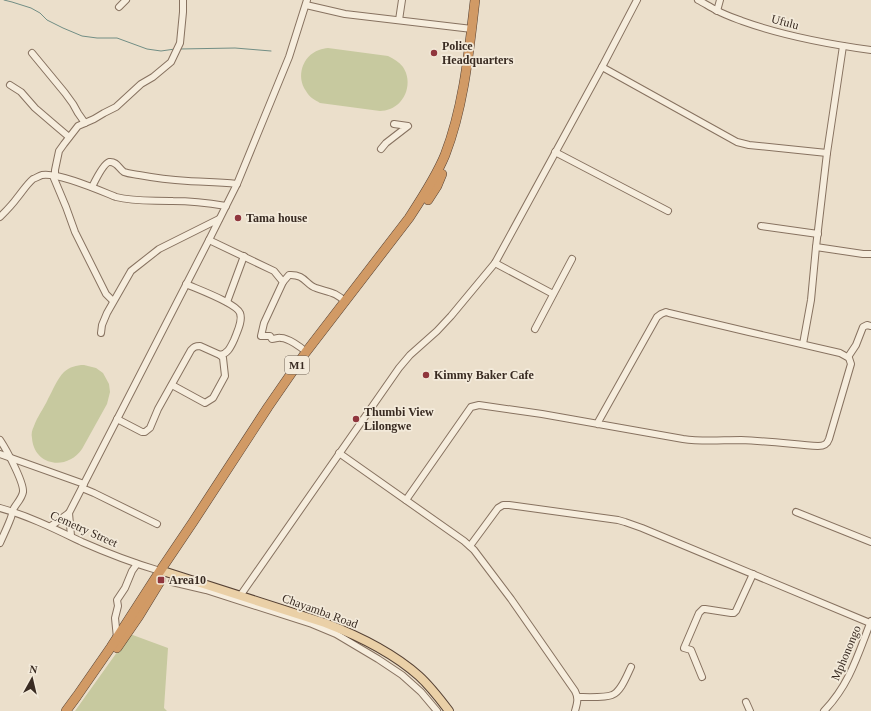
<svg xmlns="http://www.w3.org/2000/svg" width="871" height="711" font-family="Georgia,serif">
<style>
.green{fill:#c7c99f}
.lines{fill:none;stroke-linecap:round;stroke-linejoin:round}
.stream{stroke:#728e85;stroke-width:1}
.minor-casing{stroke:#877260;stroke-width:8}
.major-casing{stroke:#554134;stroke-width:10}
.highway-casing{stroke:#554134;stroke-width:10}
.minor{stroke:#f6eddd;stroke-width:6}
.major{stroke:#ead0a7;stroke-width:8}
.highway{stroke:#d19a65;stroke-width:9}
.poi-dot{fill:#90363d;stroke:#f3eada;stroke-width:1.5}
.labels{text-anchor:middle;dominant-baseline:central;stroke-width:3.5;stroke-linejoin:round;paint-order:stroke}
.shield{fill:#f3eada;stroke:#716459;stroke-width:1}
.shield-label{font-size:11px;font-weight:bold;fill:#392b22}
.street-label{font-size:12px;fill:#392b22;stroke:#f3eada}
.poi-label{font-size:12px;font-weight:bold;fill:#392b22;stroke:#f3eada;text-anchor:start}
</style>
<rect width="100%" height="100%" fill="#ebdfcb"/>
<!-- green -->
<g class="green">
<path d="M328,48l60,8c6,3 11,6 15,11 10,15 3,36 -13,42 -3,1 -7,2 -10,2l-60,-8c-5,-3 -11,-6 -14,-12 -10,-14 -4,-35 13,-41 3,-1 6,-2 9,-2z"/>
<path d="M84,365l12,3 7,5 6,11 1,8 -3,12 -25,45c-15,22 -48,17 -50,-11 -1,-4 0,-8 2,-12 3,-9 10,-18 14,-27 5,-9 9,-20 16,-27 6,-5 12,-7 20,-7z"/>
<path d="M130,634l38,14 -4,60 3,3h-92z"/>
</g>
<g class="lines">
<!-- stream -->
<g class="stream">
<path d="M4,0l8,2 19,6 9,5 7,7 16,8 19,8 15,2h20l30,11 14,2 14,-2"/>
<path d="M180,49l55,-1 36,3"/>
</g>
<!-- minor casing -->
<g class="minor-casing">
<g id="minor">
<path d="M698,0c6,3 12,7 18,10 9,5 18,8 26,11 42,15 85,23 129,29"/>
<path d="M306,5l39,9 127,15"/>
<path d="M119,7l7,-7"/>
<path d="M717,11l3,-11"/>
<path d="M399,20l3,-20"/>
<path d="M32,53l33,40 8,11 5,9 7,10"/>
<path d="M602,67l135,75 12,3 78,8"/>
<path d="M10,85l11,7 14,16 21,18 13,11"/>
<path d="M381,149l5,-6 22,-17 -14,-2"/>
<path d="M555,152l113,59"/>
<path d="M53,176l13,31 9,25 31,62 7,7"/>
<path d="M55,176v-6l4,-19 5,-7 14,-18 16,-7 10,-6 12,-6 25,-23 12,-7 18,-15 9,-19 3,-31v-12"/>
<path d="M92,187c3,-6 11,-23 17,-25 8,-1 10,7 15,10 5,2 10,2 15,3 16,3 33,5 49,6 17,1 32,1 49,3"/>
<path d="M0,217c6,-6 12,-12 17,-19 5,-6 10,-14 16,-19 3,-1 6,-3 9,-4 16,-3 59,16 74,22 19,5 38,3 57,4 18,0 35,2 53,5"/>
<path d="M761,226l57,8"/>
<path d="M209,240l65,31 9,11 -19,41 -3,13h9l2,3c3,0 6,-2 9,-1 7,0 20,9 25,14"/>
<path d="M816,247l47,7h8"/>
<path d="M495,263l58,31"/>
<path d="M283,282l6,-7c16,-1 17,10 27,13 11,4 21,4 29,14"/>
<path d="M227,302l17,-46"/>
<path d="M535,329l37,-70"/>
<path d="M101,333l1,-8 5,-12 24,-42 28,-22 60,-30"/>
<path d="M803,344l8,-44 5,-53 11,-94 16,-107"/>
<path d="M848,357l8,-12 7,-18 4,-2 4,1"/>
<path d="M172,385l33,18 8,-5 12,-22 -2,-18 -3,-3"/>
<path d="M117,419l25,13h3l5,-4 8,-19 33,-59c3,-3 4,-4 9,-4l20,9c8,-1 11,-9 14,-15 3,-8 9,-19 6,-27 -4,-10 -43,-24 -54,-29"/>
<path d="M0,440c6,9 24,42 23,52 -1,6 -6,11 -9,16 -2,4 -2,8 -4,12 -3,8 -7,16 -10,23"/>
<path d="M339,453l125,88 10,9 37,49 64,92c4,7 2,13 0,20"/>
<path d="M0,454l84,30"/>
<path d="M82,488l12,5 63,31"/>
<path d="M406,500l65,-93 8,-2 63,9 141,25c20,3 38,1 58,1 25,1 51,4 77,6 5,0 9,-1 11,-7l22,-75 -2,-6 -9,-5 -91,-21 -80,-19 -3,-1 -5,2 -4,3 -60,107"/>
<path d="M0,508c29,8 55,21 82,34 25,11 51,21 78,29"/>
<path d="M796,512l75,30"/>
<path d="M69,513l2,23"/>
<path d="M51,526l18,-13 140,-273 28,-56 52,-127 18,-57"/>
<path d="M470,546l28,-38 5,-3h6l109,15 7,2 17,6 228,95"/>
<path d="M172,582l34,8 106,34 24,10 42,25 24,16 19,17 16,19"/>
<path d="M240,596l159,-228 11,-13 27,-24 14,-15 44,-53 107,-196 35,-67"/>
<path d="M117,638l-2,-20 3,-12 -1,-6 8,-12 7,-17 5,-7"/>
<path d="M702,677l-11,-27 -7,-2 15,-35 4,-4h2l26,4h3l2,-2 17,-37"/>
<path d="M578,697c7,0 28,1 34,-2 9,-3 15,-20 19,-28"/>
<path d="M746,702l4,9"/>
<path d="M824,711c26,-27 34,-57 47,-90"/>
</g>
</g>
<!-- major casing -->
<g class="major-casing">
<path id="major" d="M160,571l6,1 159,51c34,13 67,29 94,53 11,10 21,23 30,35"/>
</g>
<!-- highway casing -->
<g class="highway-casing">
<g id="highway">
<path d="M428,200l9,-14 5,-12"/>
<path d="M117,648l22,-32 22,-36"/>
<path d="M66,711l11,-15 34,-49 49,-76 33,-49 75,-115 38,-55 103,-134c13,-20 27,-41 36,-63 19,-49 24,-104 30,-155"/>
</g>
</g>
<!-- minor -->
<use href="#minor" class="minor"/>
<!-- major -->
<use href="#major" class="major"/>
<!-- highway -->
<use href="#highway" class="highway"/>
</g>
<!-- markers -->
<g class="poi-dot">
<circle cx="434" cy="53" r="4"/>
<circle cx="238" cy="218" r="4"/>
<circle cx="426" cy="375" r="4"/>
<circle cx="356" cy="419" r="4"/>
<rect x="157" y="576" width="8" height="8" rx="2"/>
</g>
<g class="labels">
<!-- shield labels -->
<rect class="shield" x="285" y="356" width="24" height="18" rx="3"/>
<g class="shield-label">
<text x="297" y="365">M1</text>
</g>
<!-- street labels -->
<g class="street-label">
<text transform="translate(785 22) rotate(15)">Ufulu</text>
<text transform="translate(84 529) rotate(24)">Cemetry Street</text>
<text transform="translate(320 611) rotate(20)">Chayamba Road</text>
<text transform="translate(846 653) rotate(-67)">Mphonongo</text>
</g>
<!-- poi labels -->
<g class="poi-label">
<text x="442" y="46">Police<tspan x="442" dy="14">Headquarters</tspan></text>
<text x="246" y="218">Tama house</text>
<text x="434" y="375">Kimmy Baker Cafe</text>
<text x="364" y="412">Thumbi View<tspan x="364" dy="14">Lilongwe</tspan></text>
<text x="169" y="580">Area10</text>
</g>
</g>
<!-- north arrow -->
<g transform="translate(32 679) rotate(8)" stroke="#f3eada" stroke-width="3" paint-order="stroke">
<path d="M0-3L7 15L0 10L-7 15Z" fill="#392b22"/>
<text y="-6" font-size="11" font-weight="bold" text-anchor="middle" fill="#392b22">N</text>
</g>
</svg>
